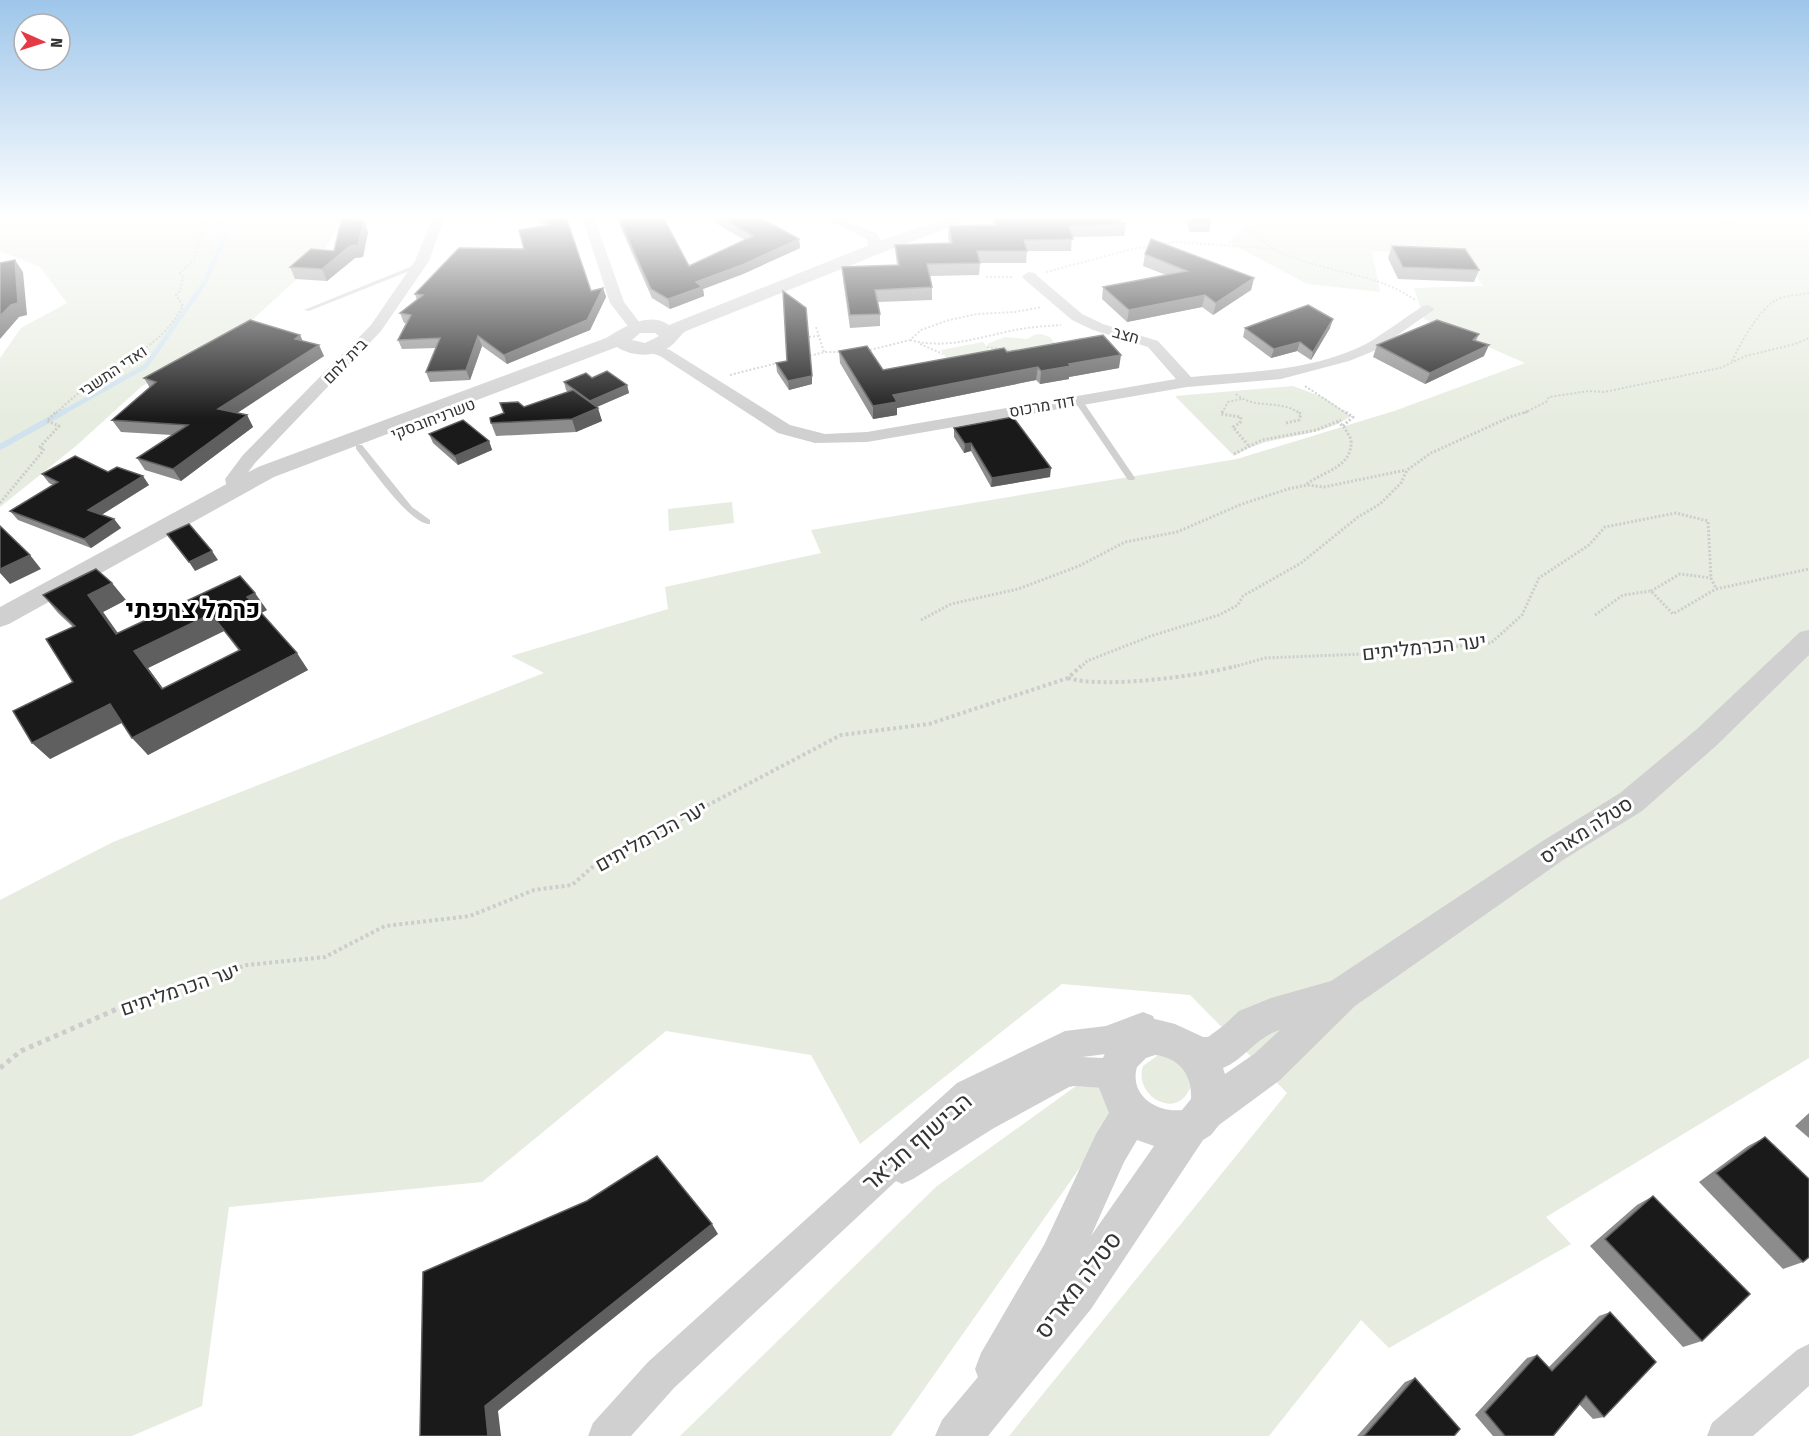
<svg xmlns="http://www.w3.org/2000/svg" width="1809" height="1436" font-family="'Fira Sans Condensed',Heebo,sans-serif">
<style>
.green{fill:#e6ecdf}
.lines{fill:none;stroke-linecap:round;stroke-linejoin:round}
.stream-far1{stroke:#cfe2ee;stroke-width:4.5}
.stream{stroke:#cfe2ee;stroke-width:6}
.path-far3{stroke:#cdcdcd;stroke-width:2;stroke-dasharray:2 2;stroke-linecap:butt}
.path-far2{stroke:#cdcdcd;stroke-width:3;stroke-dasharray:2 2;stroke-linecap:butt}
.path-far1{stroke:#cdcdcd;stroke-width:4;stroke-dasharray:3 3;stroke-linecap:butt}
.path{stroke:#cdcdcd;stroke-width:5;stroke-dasharray:4.5 4.5;stroke-linecap:butt}
.service{fill:#d0d0d0;fill-rule:evenodd}
.minor{fill:#d0d0d0;fill-rule:evenodd}
.tertiary{fill:#d0d0d0;fill-rule:evenodd}
.wall{fill:#8c8c8c;fill-rule:evenodd}
.shaded-wall{fill:#5f5f5f}
.building{fill:#1a1a1a;stroke:#5f5f5f;stroke-width:1.5;fill-rule:evenodd}
.labels{text-anchor:middle;dominant-baseline:central;stroke-width:6;stroke-linejoin:round;paint-order:stroke}
.far-street-label{font-size:16px;fill:#333;stroke:#fff}
.street-label{font-size:20px;fill:#333;stroke:#fff}
.near-street-label{font-size:24px;fill:#333;stroke:#fff}
.district-label{font-size:26px;font-weight:bold;fill:#000;stroke:#fff}
</style>
<rect width="100%" height="100%" fill="#fff"/>
<!-- green -->
<g class="green">
<path d="M0,217h341l-19,39 -84,77 -96,53 -66,60 -76,61v-149l21,-30 46,-25 -27,-36 -40,-16z"/>
<path d="M1245,217h564v841l-263,159 25,27 -182,104 -28,-28 -92,116h-260l278,-343 -97,-98 -128,-11 -202,160 -49,-89 -145,-24 -184,151 -253,25 -27,199 -70,30h-132v-536l113,-58 431,-169 -33,-17 157,-47 -3,-22 156,-34 -10,-23 426,-71 157,-48 131,-48 -101,-44 -10,-31 69,-2 -20,-31 -91,-4 8,41 -73,-8 -79,-42 19,-17z"/>
<path d="M1041,334l9,3 7,9 -62,10 -8,-12 18,-7 22,2 7,-4z"/>
<path d="M983,342l11,14 -44,8 -9,-14z"/>
<path d="M1293,386l32,12 26,18c-35,25 -80,16 -117,40l-59,-60z"/>
<path d="M732,502l2,21 -65,8 -1,-22z"/>
<path d="M1157,1056c20,-1 32,14 33,32 -13,33 -57,8 -47,-22z"/>
<path d="M1076,1086l41,3 -5,33 -221,314h-211l257,-250z"/>
</g>
<g class="lines">
<!-- stream-far1 -->
<path class="stream-far1" d="M62,413l84,-47 59,-84 20,-47 -2,-18"/>
<!-- stream -->
<path class="stream" d="M0,447l65,-36"/>
<!-- path-far3 -->
<g class="path-far3">
<path d="M1239,217c43,61 121,44 176,83"/>
<path d="M980,225l16,-5"/>
<path d="M1160,244l16,-2 100,7"/>
<path d="M1046,272l86,-23 21,-3"/>
<path d="M986,277h26"/>
<path d="M816,327l8,25"/>
<path d="M809,337l10,-1"/>
<path d="M910,340c37,10 69,-3 105,-10 15,-3 31,-4 46,-5"/>
<path d="M1067,342l16,-4"/>
<path d="M920,344l23,10"/>
<path d="M987,347l29,4"/>
<path d="M866,351l44,-11 11,-10 28,-10 28,-6 38,-2 27,-5"/>
<path d="M806,357l18,-5h19"/>
<path d="M1732,361c8,-17 28,-53 44,-61 10,-5 23,-5 33,-7"/>
<path d="M730,375l51,-13"/>
<path d="M1305,386l41,27"/>
<path d="M1236,394c18,16 44,5 63,19"/>
<path d="M56,413c15,-14 30,-27 47,-38 33,-22 60,-32 80,-69l-7,-11 4,-4 3,-14 -3,-4 14,-13 11,-39 4,-4"/>
<path d="M1222,413l6,-11 13,-3"/>
<path d="M1524,413l22,-11 3,-5 40,-6 15,1 116,-24 26,-12 49,-12 14,-6"/>
</g>
<!-- path-far2 -->
<g class="path-far2">
<path d="M1223,411l-2,3 20,3 -1,6 -7,4 15,18"/>
<path d="M1286,423l13,-3 2,-6 -4,-3"/>
<path d="M1343,426l10,-9 -9,-6"/>
<path d="M1234,454l28,-14 54,-10 25,-10"/>
<path d="M1307,484c18,-14 46,-16 44,-45l-7,-12 -6,-5"/>
<path d="M0,503l43,-52 1,-3h-5l20,-22 -12,-5 10,-10"/>
<path d="M1651,591l29,-17 31,4"/>
<path d="M1595,615l28,-20 28,-4 22,23 43,-25"/>
<path d="M921,620l30,-16 67,-15 61,-23 46,-24 52,-10 65,-28 46,-15 19,-4 17,2 82,-17"/>
<path d="M1080,668l7,-7 64,-25 68,-21 19,-10 5,-9 58,-33 57,-46 22,-13 21,-21 6,-13 24,-17 79,-36 19,-6"/>
<path d="M1230,668l35,-10 121,-5 105,-10 31,-28 17,-37 50,-33 16,-18 71,-14 32,8 3,57 5,11 93,-20"/>
</g>
<!-- path-far1 -->
<g class="path-far1">
<path d="M1068,678c34,11 132,-2 168,-12"/>
<path d="M137,1001l110,-36 78,-8 60,-31 85,-10 64,-26 38,-5 24,-21 245,-129 88,-11 139,-46 13,-12"/>
</g>
<!-- path -->
<path class="path" d="M0,1068l21,-17 119,-52"/>
<!-- service -->
<g class="service">
<path d="M1715,217h7l9,5 -5,1z"/>
<path d="M420,263l3,2 -1,1 -113,45 -5,-1z"/>
<path d="M1074,397h6l55,81 -1,2h-6l-55,-81z"/>
<path d="M356,445h6l50,62 18,13v4c-19,2 -61,-59 -74,-75z"/>
</g>
<!-- minor -->
<g class="minor">
<path d="M433,217h12l-16,44 -48,70 -126,132 -12,16 1,11 -3,4h-12l-4,-15 18,-24 128,-130 44,-64z"/>
<path d="M582,217h12l30,85 19,25 -2,3h-10l-21,-27z"/>
<path d="M823,217h16l39,17 4,11 -5,8h-10l-2,-3 3,-5 -1,-6z"/>
<path d="M1029,272l5,1 48,41 21,10 55,17 33,36c58,-5 122,-6 175,-33 19,-11 38,-26 57,-38l5,-1 7,4 -59,41 -27,11 -68,18 -94,8 -320,55 -52,1 -37,-10 -118,-77 -15,-5 -3,-3 8,-5 20,7 120,75 35,9 42,-2 309,-53 -28,-32 -55,-17 -21,-10 -48,-41 -2,-3z"/>
<path d="M1143,1012l10,4 4,10 -4,10 -47,18 -24,3 20,1 14,-6 10,5 5,10 -5,10 -24,11 -28,-2 -5,1 -75,41 -81,51 -11,5 -6,-3 -222,207 -43,48h-43l5,-13 55,-61 309,-279 108,-52 41,-5z"/>
<path d="M1809,1344v42l-56,50h-46l5,-13 85,-73z"/>
</g>
<!-- tertiary -->
<g class="tertiary">
<path d="M949,217h23l-2,3 -76,28 -208,83c-6,4 -9,10 -14,14 -15,13 -40,12 -55,2l-343,130 -265,147 -9,3v-20l258,-140 348,-129c18,-11 43,-27 63,-13l213,-85zM640,333h15l4,3 -14,7 -13,-3z"/>
<path d="M1809,630v25l-92,90 -75,66 -79,49 -208,146 -75,74 -61,45 -8,10 -8,5 -112,169 -103,127h-53l7,-16 36,-43 -3,-8 6,-16 63,-108 52,-111 13,-21 -10,-25 -1,-17 11,-28 13,-12 33,-12 20,5 28,13h5l15,-11 16,-15 32,-13 60,-17 210,-139 79,-49 77,-64 103,-97zM1280,1030l-26,24 -29,20 -2,-6c22,-9 34,-32 57,-38zM1155,1055c25,3 37,20 36,44l-9,11c-26,3 -53,-15 -45,-43l9,-9zM1137,1140l17,6 -63,90 33,-74z"/>
</g>
</g>
<!-- wall -->
<g class="wall">
<path d="M342,217h15l1,3 10,12 -5,25 -8,1 -28,23 -32,-2 -5,-12 44,-16z"/>
<path d="M539,217h27l25,74 12,-3 3,9 -16,33 -83,34 -25,-18 -12,34 -40,2 -4,-10 10,-24 -34,1 -4,-9 8,-17h-2l-4,-10 17,-13 -2,-6 109,-45 20,-23 -4,-5z"/>
<path d="M616,217h47l26,49 56,-26 -28,-16 -1,-7h43l40,22 1,9 -57,26 -40,15 1,7 -34,13 -18,-11z"/>
<path d="M864,217h25l-5,4z"/>
<path d="M993,217h127l1,3v2l5,2 -2,12 -52,1 -1,14h-44l-1,12h-46l-1,12 -49,1 2,11v13l-54,2 2,12v12l-30,2 -7,-48 -1,-13 55,-2 -1,-8 -1,-12 54,-2 -1,-6 1,-11 44,-1z"/>
<path d="M1184,217h25l2,5 -2,10h-19z"/>
<path d="M1392,246l87,24 -5,12 -76,-3 -10,-21z"/>
<path d="M1145,254l109,24 -3,12 -38,25 -11,-8 -75,15 -25,-23 1,-12 63,-12 -23,-9z"/>
<path d="M1245,328h85l-19,32 -14,-9 -26,7 -28,-21z"/>
<path d="M1479,334l-3,7 8,15 -59,28 -52,-27 4,-12z"/>
<path d="M302,341l22,15 -87,57 10,2 6,12 -72,54 -36,-11 -8,-12 35,-23 -51,-3 -9,-12 38,-32 -6,-10z"/>
<path d="M839,351l44,19 124,-18 112,16 -50,9v2l-29,5 -4,-4 -139,28v7l-24,4 -33,-56z"/>
<path d="M776,363l36,21 -23,6 -12,-18z"/>
<path d="M592,378l35,7 2,8 -32,14 5,14 -26,11 -80,4 -5,-13 13,-9 -4,-11 24,4 44,-15 -2,-2 -2,-8z"/>
<path d="M954,428l96,49 -59,10 -20,-36 -7,2 -10,-16z"/>
<path d="M429,434l60,7 3,9 -34,15 -25,-22z"/>
<path d="M108,472l41,13 -48,30 13,4 7,9 -30,20 -73,-28 -8,-9 43,-26 -4,-2 -7,-9z"/>
<path d="M43,595l83,5 -23,12 15,21 149,-23 -6,3 47,57 -160,85 -26,-32 -72,36 23,-77v-55l-15,-14zM224,631l15,20 -76,38 -15,-21z"/>
<path d="M1809,1113v25l-14,-12z"/>
<path d="M1765,1137l38,125 -20,7 -84,-87 49,-36z"/>
<path d="M1653,1196l49,145 -19,6 -93,-101 47,-41z"/>
<path d="M1610,1312l-6,105 -11,2 -14,-15 -26,32h-60l-18,-21 52,-57 10,-3 11,13 51,-52z"/>
<path d="M1415,1378l39,58h-97l48,-54z"/>
</g>
<!-- shaded-wall -->
<g class="shaded-wall">
<path d="M364,220l4,12 -5,25 -8,1 -28,23 -5,-12z"/>
<path d="M799,239l1,9 -57,26 -40,15 1,7 -34,13 -2,-10 28,-17z"/>
<path d="M15,260l8,12 4,43 -8,2 -19,22v-23z"/>
<path d="M1254,278l-3,12 -38,25 3,-12z"/>
<path d="M603,288l3,9 -16,33 -83,34 -3,-9z"/>
<path d="M1205,295l-3,12 -75,15 2,-12z"/>
<path d="M1333,319l-3,9 -19,32 2,-8z"/>
<path d="M300,335l5,11 -10,-7z"/>
<path d="M478,336l4,10 -12,34 -4,-10z"/>
<path d="M1300,342l-3,9 -26,7 3,-9z"/>
<path d="M319,345l5,11 -99,65 -7,-12z"/>
<path d="M1489,345l-5,11 -59,28 5,-11z"/>
<path d="M1121,355l-2,13 -50,9v2l-29,5 1,-13 28,-7z"/>
<path d="M1038,367l-2,13 -139,28v7l-24,4v-13l20,-11z"/>
<path d="M812,376v8l-23,6 -1,-9z"/>
<path d="M627,385l2,8 -37,16 -2,-8z"/>
<path d="M598,408l4,13 -26,11 -4,-13z"/>
<path d="M247,415l6,12 -72,54 -8,-12z"/>
<path d="M489,441l3,9 -34,15 -3,-9z"/>
<path d="M971,443v8l-7,2 1,-9z"/>
<path d="M1051,468l-1,9 -59,10 1,-9z"/>
<path d="M143,476l6,9 -54,34 -7,-9z"/>
<path d="M114,519l7,9 -30,20 -7,-9z"/>
<path d="M212,551l6,9 -23,11 -6,-9z"/>
<path d="M30,555l11,14 -31,15 -10,-11v-4z"/>
<path d="M112,583l14,17 -23,12 27,39 -14,-17 -28,-39z"/>
<path d="M255,593l12,17 -8,4 -12,-17z"/>
<path d="M211,614l13,17 -76,37 28,38 -14,-17 -28,-38z"/>
<path d="M297,653l11,17 -160,85 -16,-17z"/>
<path d="M110,704l15,17 -75,38 -18,-16z"/>
<path d="M712,1224l6,10 -220,177 3,25h-13l-3,-30z"/>
</g>
<!-- building -->
<g class="building">
<path d="M342,217h13l1,3h8l-6,25 -8,1 -28,23 -32,-2 21,-18 23,2z"/>
<path d="M542,217h24l25,74 12,-3 -16,32 -83,35 -26,-19 -12,34 -40,2 14,-34 -42,2 13,-25 -11,-2 23,-18 -8,-1 44,-46 65,1 -5,-19 30,-5z"/>
<path d="M618,217h45l26,49 64,-30 -34,-19h40l40,22 -57,26 -46,17 6,5 -34,12 -17,-10z"/>
<path d="M994,217h126l1,3h-7l12,4 -57,2 4,13 -49,1 3,11h-50l3,12 -53,1 5,23 -57,3 5,24 -30,1 -8,-48 57,-2 -4,-20 57,-2 -3,-17 46,-1z"/>
<path d="M1190,217h19l2,5h-19z"/>
<path d="M1151,239l103,39 -38,25 -11,-8 -76,15 -26,-23 84,-16 -42,-17z"/>
<path d="M1392,246l73,3 14,21 -76,-3z"/>
<path d="M15,260l3,43 -7,2 -11,11v-53z"/>
<path d="M783,291l23,17 6,68 -24,5 -12,-18 11,-2z"/>
<path d="M1308,305l25,14 -20,33 -13,-10 -26,7 -29,-21z"/>
<path d="M250,320l50,15 -5,4 24,6 -101,64 29,6 -74,54 -36,-11 51,-33 -76,-5 44,-38 -12,-4z"/>
<path d="M1437,320l42,14 -6,6 16,5 -59,28 -53,-28z"/>
<path d="M1103,335l18,20 -52,9 2,2 -30,5 -3,-4 -145,28 4,7 -24,4 -34,-55 28,-5 16,24 121,-22 3,4z"/>
<path d="M607,371l20,14 -37,16 -26,-19 22,-9 6,5z"/>
<path d="M573,390l25,18 -26,11 -81,4 -1,-5 14,-5 -4,-10 18,-1 6,5z"/>
<path d="M1013,417l38,51 -59,10 -21,-35 -6,1 -11,-16z"/>
<path d="M463,420l26,21 -34,15 -26,-22z"/>
<path d="M75,456l33,16 9,-5 26,9 -55,34 26,9 -30,20 -74,-28 48,-29 -16,-8z"/>
<path d="M189,524l23,27 -23,11 -22,-28z"/>
<path d="M0,526l30,29 -30,14z"/>
<path d="M96,569l16,14 -24,12 28,39 124,-58 15,17 -8,4 50,56 -165,85 -22,-34 -78,39 -19,-32 60,-29 -27,-43 29,-13 -32,-31zM211,614l29,36 -78,39 -28,-38z"/>
<path d="M1765,1137l44,42v78l-6,5 -87,-89z"/>
<path d="M657,1156l55,68 -227,182 3,30h-68l3,-164 164,-71z"/>
<path d="M1653,1196l97,98 -48,47 -97,-102z"/>
<path d="M1610,1312l46,50 -52,55 -18,-21 -33,40h-48l-20,-24 52,-57 15,16z"/>
<path d="M1415,1378l45,51 -6,7h-90z"/>
</g>
<!-- sky -->
<linearGradient id="sky" x2="0" y2="1"><stop stop-color="#9ec6ea"/><stop offset="0.52" stop-color="#fff"/><stop offset="1" stop-color="#fff" stop-opacity="0"/></linearGradient>
<rect width="1809" height="418" fill="url(#sky)"/>
<g class="labels">
<!-- far-street labels -->
<g class="far-street-label">
<text transform="translate(1126 335) rotate(16)">חצב</text>
<text transform="translate(345 361) rotate(-46)">בית לחם</text>
<text transform="translate(113 371) rotate(-34)">ואדי התשבי</text>
<text transform="translate(1042 406) rotate(-10)">דוד מרכוס</text>
<text transform="translate(433 419) rotate(-21)">טשרניחובסקי</text>
</g>
<!-- street labels -->
<g class="street-label">
<text transform="translate(1424 647) rotate(-6)">יער הכרמליתים</text>
<text transform="translate(1586 830) rotate(-33)">סטלה מאריס</text>
<text transform="translate(651 836) rotate(-29)">יער הכרמליתים</text>
<text transform="translate(180 989) rotate(-19)">יער הכרמליתים</text>
</g>
<!-- near-street labels -->
<g class="near-street-label">
<text transform="translate(917 1142) rotate(-41)">הבישוף חג'אר</text>
<text transform="translate(1078 1285) rotate(-53)">סטלה מאריס</text>
</g>
<!-- district labels -->
<g class="district-label">
<text x="193" y="609">כרמל צרפתי</text>
</g>
</g>
<!-- north arrow -->
<g transform="translate(42 42) rotate(93)"><circle r="28" fill="#ffffff" stroke="#adadad" stroke-width="1.5"/>
<path d="M0-4.5L10 22L0 15L-10 22Z" fill="#e63946"/>
<text y="-9" font-size="16" font-weight="bold" text-anchor="middle" fill="#333333">N</text>
</g>
</svg>
